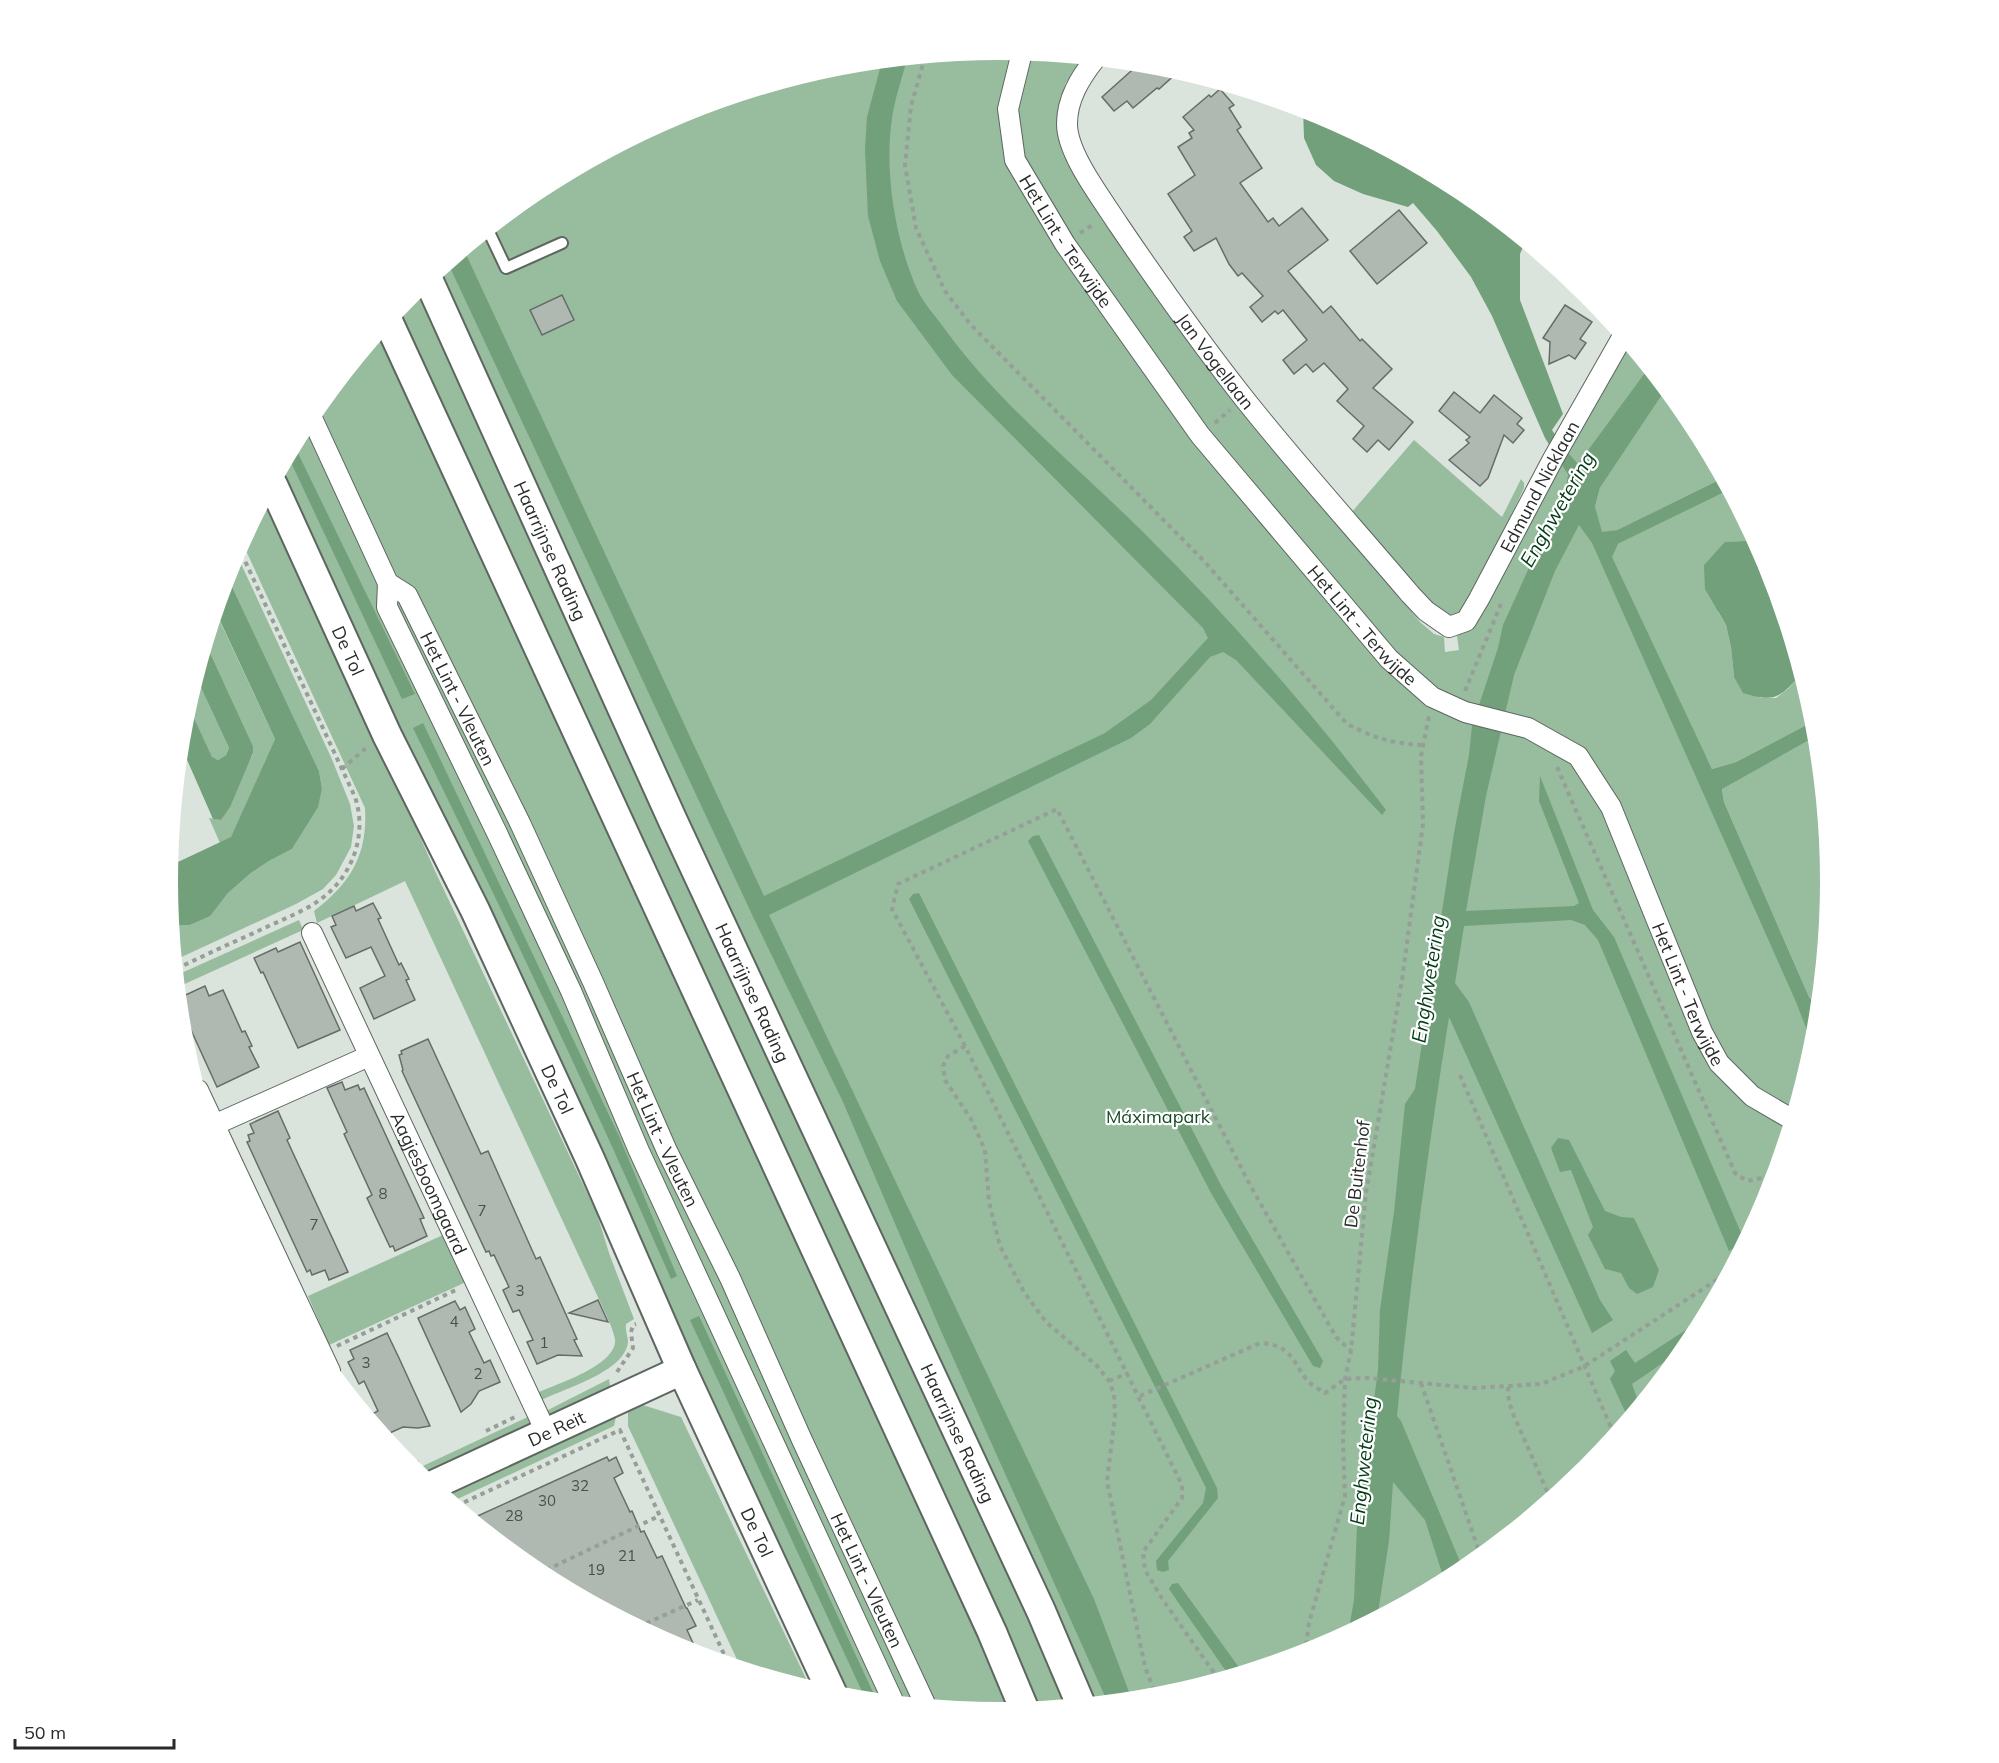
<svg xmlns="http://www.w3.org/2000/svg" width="1999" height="1763" font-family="Mulish,sans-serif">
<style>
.green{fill:#97bc9e}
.water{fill:#72a07b}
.building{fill:#afb9b1;stroke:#656d66;stroke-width:1.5}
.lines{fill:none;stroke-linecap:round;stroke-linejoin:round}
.lane-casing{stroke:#5d665f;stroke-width:14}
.street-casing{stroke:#5d665f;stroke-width:22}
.secondary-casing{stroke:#5d665f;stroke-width:32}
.path{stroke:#969e98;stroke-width:4;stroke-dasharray:4.5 4.5;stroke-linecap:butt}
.lane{stroke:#fff;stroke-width:10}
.street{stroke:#fff;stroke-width:20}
.secondary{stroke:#fff;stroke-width:28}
.labels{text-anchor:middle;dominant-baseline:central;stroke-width:4.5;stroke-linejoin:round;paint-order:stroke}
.number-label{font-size:15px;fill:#4a4f4b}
.street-label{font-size:18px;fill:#282c29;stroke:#fff}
.park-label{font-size:18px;fill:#164a26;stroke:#fff}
.water-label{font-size:20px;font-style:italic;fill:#033c18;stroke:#fff}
</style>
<rect width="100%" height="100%" fill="#dae4dc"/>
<!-- green -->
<g class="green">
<path d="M1000,50l84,8 -19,26 -6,42 5,30 34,55 255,329 67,82 14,12 10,3 1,15 14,-2 -2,-14 10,-12 90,-167 11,18 27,32 5,-19 66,-99 25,31 32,58 -106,52 -14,3 15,11 111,-54 27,51 -31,1 -7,70 8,13 5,22 3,30 26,21h16l13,-10 13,-15 14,47 -80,42 -24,7 -6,-13 109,288 -47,156 -77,144 -103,126 -127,103 -143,77 -157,48 -162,15 -162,-16 -443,-920 41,94 162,343 12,39 25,66 -8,5c-1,7 2,12 2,18 -3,30 -63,46 -86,58l-5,-7c20,-9 81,-28 78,-54 -2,-12 -13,-32 -18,-44l-192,-414 -88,42 -3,-12c36,-27 54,-56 51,-103l-123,-266 66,-123 103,-126 127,-103 143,-77 157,-48z"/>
<path d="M1625,339l24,28 -71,98 -15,-18z"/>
<path d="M1414,440l88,77 19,-38 3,4v5l-59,125 -19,7 -95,-107z"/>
<path d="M236,553l95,204 19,47 4,22 -3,21 -15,28 -13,14 -27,15 -121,56 -3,-34 18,-1 19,-9 19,-23 23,-20 18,-12 23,-12 12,-20 18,-41 -3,-17 -92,-195z"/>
<path d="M216,613l59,126 -44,99 -11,5 -11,-25 12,2 32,-66v-8l-47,-102z"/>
<path d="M196,677l33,71 -3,7 -8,5 -6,-2 -24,-53z"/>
<path d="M1815,737l2,1 14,144 -12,125 -10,-10 -85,-195 -2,-14z"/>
<path d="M299,920l4,10 -125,57 -1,-12z"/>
<path d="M443,1235l23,47 -137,63 -21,-49z"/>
<path d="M609,1379l1,7 -44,29 -11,2 -13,-4z"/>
<path d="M633,1402l48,15 130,272 -70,-21 -113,-242v-19z"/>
<path d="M617,1412l-3,14 -163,76 -9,-7z"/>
<path d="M530,1416l3,3 -2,6 -112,51 -7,-5z"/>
</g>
<!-- water -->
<g class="water">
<path d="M907,59c-5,19 -12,39 -15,59 -8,53 3,122 25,171 6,14 18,26 27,39 55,76 130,136 197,202 88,87 170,181 245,280l-4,5 -146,-155 -13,-8 -13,5 -60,67 -19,14 -362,177 325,684 38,101 -24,3 -167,-372 -98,-229 -88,-181 -307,-658 16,-13 300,646 341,-163 46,-33 57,-62 -5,-10 -251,-253 -55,-74 -17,-40 -12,-45 -3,-67 2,-32 15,-56z"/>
<path d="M1303,108l15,5 144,77 63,52 -5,12v46l43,114 -11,16 11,17 15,17 71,-97 17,22 -66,99 -5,19 7,25 15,-2 106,-52 6,12 -111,54 -6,13 100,212 24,-7 80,-42 1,18h-4l-91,51 2,13 85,195 10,10 -5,41 -18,-46 -204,-459 -13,-18 -24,46 -41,104 -28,121 -20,115 108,-5 5,-3 -40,-102 1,-25 53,134 21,27 131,305 -16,9 -131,-311 -13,-15 -14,-5 -107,6 -9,57 14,19 131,298 13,20 -21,13 -143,-316c-21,132 -39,265 -52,399l4,5 63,150 -19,11 -20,-62 -32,-38 -4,59 -12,78 -29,15 6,-34 3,-74 21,-156 2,-60 14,-98 11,-108 10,-15 39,-256 15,-78 3,-29 26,-78 5,-23 35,-77 26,-50 4,-23 -23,-37 -53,-122 -21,-39 -34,-46 -24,-28 -5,4 -45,-13 -29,-13 -18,-16 -12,-27z"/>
<path d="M294,445l121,249 -13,5 -114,-243z"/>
<path d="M1745,541h11l12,22 34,110c-22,25 -27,30 -59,20l-9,-16 -3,-30 -5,-22 -21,-36 -1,-24 21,-23z"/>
<path d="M227,576l92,195 3,17 -4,19 -26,42 -23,12 -18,12 -23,20 -18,23 -20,9 -18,1 -4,-45 1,-12 7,2 2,-9 53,-25 44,-98 -59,-127z"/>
<path d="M206,644l47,102v7l-23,54 -9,13 -8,-1 -32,-73 3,-27 4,-14 24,52 6,3 8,-5 3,-7 -33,-71z"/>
<path d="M423,723l196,413 58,140 -6,3c-81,-186 -169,-369 -258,-551z"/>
<path d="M1039,835l183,352 101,174 -3,7 -7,-2 -102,-173 -183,-352 5,-5z"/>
<path d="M919,893l298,595 1,10 -50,63 1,9 -6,2 -6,-2 -1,-9 47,-58 3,-15 -297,-589 4,-5z"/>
<path d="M1558,1138l11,2 36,71 16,6 13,1 25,52 -6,17 -16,7 -8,-6 -8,-15 -16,-4 -17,-34 5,-8 -22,-57 -11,2 -9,-24z"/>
<path d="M699,1316l178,385 -11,-1 -176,-380z"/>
<path d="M1706,1317l-14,26 -60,41 8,22 -11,14 -19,-41 5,-8 -5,-10 16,-11 9,13z"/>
<path d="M1178,1583l65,90 -13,4 -61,-88 3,-5z"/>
</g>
<!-- building -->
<g class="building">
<path d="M1140,63l22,3 17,5 -20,18 -2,-1 -24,20 -6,-7 -13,10 -12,-14z"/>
<path d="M1220,89l14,16 -5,3 12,19 -4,3 25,38 -22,15 28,39 5,-4 6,8 23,-18 26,32 -40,31 35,42 8,-7 29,35 2,-2 30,30 -19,19 40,34 -24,28 -11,-10 -11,12 -14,-13 11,-13 -27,-25 11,-12 -24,-26 -11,9 -7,-8 -12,10 -11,-14 24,-20 -24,-30 -5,4 -3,-3 -13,11 -12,-15 13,-11 -21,-23 -4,3 -9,-12 -13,-26 -22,13 -10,-14 8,-6 -24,-37 27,-19 -17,-28 14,-9 -3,-5 5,-3 -11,-13 26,-22 2,2z"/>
<path d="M1399,210l28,33 -50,41 -27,-33z"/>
<path d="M562,295l12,25 -32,15 -12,-25z"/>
<path d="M1565,305l27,17 -12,17 6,4 -11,16 -6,-4 -20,9 1,-22 -7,-4z"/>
<path d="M1454,392l26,21 14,-18 28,23 -5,6 7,6 -11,13 -9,-8 -16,43 -8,8 -31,-26 20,-17 -3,-3 4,-3 -31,-26z"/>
<path d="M373,903l8,15 -3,1 21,46 2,-2 8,16 -3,1 9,20 -41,19 -14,-31 25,-12 -14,-29 -25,11 -15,-31 5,-2 -4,-9 22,-10 2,5z"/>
<path d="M300,942l40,88 -42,18 -35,-76 -2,1 -7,-15 22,-10 2,4z"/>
<path d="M205,986l4,10 14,-6 19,42 3,-1 7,15 -3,1 10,20 -42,20 -37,-81 -1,-8z"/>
<path d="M428,1039l53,115 7,-3 48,108 4,-2 37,82 -3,1 8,16 -24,-1 -21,9 -10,-22 6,-2 -14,-30 -6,2 -10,-22 6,-3 -15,-32 -3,1 -2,-5 -3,1 -84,-181 1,-1 -4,-15 3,-1 -1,-3z"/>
<path d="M342,1082l3,8 13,-5 2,5 4,-2 60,130 -4,1 7,17 -32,15 -2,-5 -3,1 -23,-49 5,-3 -28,-61 3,-2 -20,-44z"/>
<path d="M278,1111l12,27 -3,2 61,132 -19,8 -4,-10 -13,5 -2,-5 -3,2 -60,-130 3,-1 -2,-6 6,-2 -4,-9z"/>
<path d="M598,1300l10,22 -39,-9z"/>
<path d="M455,1301l5,9 5,-3 10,22 -6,3 15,31 6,-3 10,22 -21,9 -8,13 -10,8 -43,-94z"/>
<path d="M387,1333l12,25 31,68 -12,2 -15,-1 -20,9 -2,-3 -9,-19 6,-3 -14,-30 -5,3 -11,-22 6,-3 -4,-9z"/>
<path d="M607,1457l2,4 7,-4 7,16 -9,5 16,34 2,-1 9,21 3,-1 13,27 5,-2 24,52h1l9,18 -9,4 12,26 -18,-6 -144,-77 -66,-54z"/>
</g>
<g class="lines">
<!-- lane casing -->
<g class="lane-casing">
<path id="lane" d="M488,230l18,38 56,-25"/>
</g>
<!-- street casing -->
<g class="street-casing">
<g id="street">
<path id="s1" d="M1022,52l-14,57 7,51 50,84 135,191 189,224 43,38 33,15 63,16 50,28 33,51 91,225 17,31 33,33 41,24"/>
<path id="s2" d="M1095,59c-15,19 -28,40 -28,65 0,30 35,75 51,100 40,59 81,117 125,173 53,67 112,132 167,197l16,17 23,16 17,-6 13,-22 74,-140 70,-123"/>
<path d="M311,416l77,167 -1,24 110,226 74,158 68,160 255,552"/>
<path id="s3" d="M388,583l19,12 113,228 73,159 74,169 63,127 72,162 124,266"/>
<path id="s4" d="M312,933l235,501"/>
<path d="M198,1090l132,281"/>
<path d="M214,1125l155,-69"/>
</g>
</g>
<!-- secondary casing -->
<g class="secondary-casing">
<g id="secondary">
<path id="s5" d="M428,279l245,542 368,790 40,94"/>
<path d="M388,321l604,1311 33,79"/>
<path id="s6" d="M273,485l114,250 88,175 115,249 92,211 152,327"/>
<path id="s7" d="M431,1486l251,-116"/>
</g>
</g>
<!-- path -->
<g class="path">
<path d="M925,57l-14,49 -6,59 11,63 29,63 25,33 234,237 143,163c28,14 42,19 74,21l1,-5"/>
<path d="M1080,233l14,-9"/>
<path d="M1215,423l15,-13"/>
<path d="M1465,691l36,-87"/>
<path d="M1557,767l178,406 12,8 29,-6"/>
<path d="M342,769l25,-22"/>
<path d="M176,969c27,-13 53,-25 80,-37 22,-11 49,-20 69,-36 29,-24 42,-63 30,-99l-116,-249"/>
<path d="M965,1046l-17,10 -5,10 2,14 26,39 14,31 4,52 11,44 24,46 22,30 51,44 12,15 5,13 1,21 -8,66 38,186 12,31"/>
<path d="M1460,1075l155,362"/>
<path d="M337,1346l121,-57"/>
<path d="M617,1372l16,-24 -2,-16 2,-7 3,-1"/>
<path d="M1109,1381l19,-8"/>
<path d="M1421,1383l60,174"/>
<path d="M1508,1387l1,15 5,14 37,84"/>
<path d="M1140,1396l120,-53c30,2 31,15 46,36 5,6 13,10 19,14l20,-14 23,-1 105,10 68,-4 42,-17 146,-95"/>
<path d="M486,1431l31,-15"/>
<path d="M409,1467l10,-5"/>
<path d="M456,1506l164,-76 109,235"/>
<path d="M538,1574l121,-58"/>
<path d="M638,1627l60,-27"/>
<path d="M1305,1654l4,-31 36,-127 -2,-53 2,-64 6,-28 15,-158 36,-213 21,-156 -2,-68 8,-40"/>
<path d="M1219,1680l-56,-80 -18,-30 -2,-18 39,-54v-13l-217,-439 -73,-137 6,-25 159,-75 193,376 86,152 15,14"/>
</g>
<!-- lane -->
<use href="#lane" class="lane"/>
<!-- street -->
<use href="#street" class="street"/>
<!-- secondary -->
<use href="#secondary" class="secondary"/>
</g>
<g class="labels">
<!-- number labels -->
<g class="number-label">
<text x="383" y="1193">8</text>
<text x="482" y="1210">7</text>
<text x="314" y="1224">7</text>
<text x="520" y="1290">3</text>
<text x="454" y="1321">4</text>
<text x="544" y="1342">1</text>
<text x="366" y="1362">3</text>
<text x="478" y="1373">2</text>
<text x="580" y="1485">32</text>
<text x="547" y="1500">30</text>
<text x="514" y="1515">28</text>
<text x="627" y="1555">21</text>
<text x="596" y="1569">19</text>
</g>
<!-- street labels -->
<g class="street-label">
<text stroke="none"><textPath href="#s1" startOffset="206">Het Lint - Terwijde</textPath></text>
<text stroke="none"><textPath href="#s2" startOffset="354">Jan Vogellaan</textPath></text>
<text stroke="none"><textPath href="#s2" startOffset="880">Edmund Nicklaan</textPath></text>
<text stroke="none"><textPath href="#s5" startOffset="298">Haarrijnse Rading</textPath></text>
<text stroke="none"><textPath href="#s1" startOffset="692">Het Lint - Terwijde</textPath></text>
<text stroke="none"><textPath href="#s6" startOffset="182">De Tol</textPath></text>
<text stroke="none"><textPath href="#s3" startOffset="138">Het Lint - Vleuten</textPath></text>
<text stroke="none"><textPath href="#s1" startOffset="1214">Het Lint - Terwijde</textPath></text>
<text stroke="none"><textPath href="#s5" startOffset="784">Haarrijnse Rading</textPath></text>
<text stroke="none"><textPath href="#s6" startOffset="668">De Tol</textPath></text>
<text stroke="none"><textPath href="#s3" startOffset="624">Het Lint - Vleuten</textPath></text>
<text transform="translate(1357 1174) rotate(-83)">De Buitenhof</text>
<text stroke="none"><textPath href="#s4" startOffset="276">Aagjesboomgaard</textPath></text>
<text stroke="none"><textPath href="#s7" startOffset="138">De Reit</textPath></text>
<text stroke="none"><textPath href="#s5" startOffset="1270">Haarrijnse Rading</textPath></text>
<text stroke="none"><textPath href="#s6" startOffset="1154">De Tol</textPath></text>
<text stroke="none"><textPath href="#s3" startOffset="1110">Het Lint - Vleuten</textPath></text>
</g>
<!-- park labels -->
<g class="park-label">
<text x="1158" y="1116">Máximapark</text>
</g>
<!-- water labels -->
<g class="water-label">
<text transform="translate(1557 509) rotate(-60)">Enghwetering</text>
<text transform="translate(1428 979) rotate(-81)">Enghwetering</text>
<text transform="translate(1363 1461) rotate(-84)">Enghwetering</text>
</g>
</g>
<!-- crop -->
<path d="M0 0H1999V1763H0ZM178 881a821 821 0 1 1 1642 0a821 821 0 1 1-1642 0Z" fill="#fff" fill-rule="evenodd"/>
<!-- scale -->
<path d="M15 1739v9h159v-9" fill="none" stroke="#282c29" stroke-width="3"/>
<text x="24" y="1739" font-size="18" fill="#282c29" stroke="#ffffff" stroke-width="4.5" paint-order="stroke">50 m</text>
</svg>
